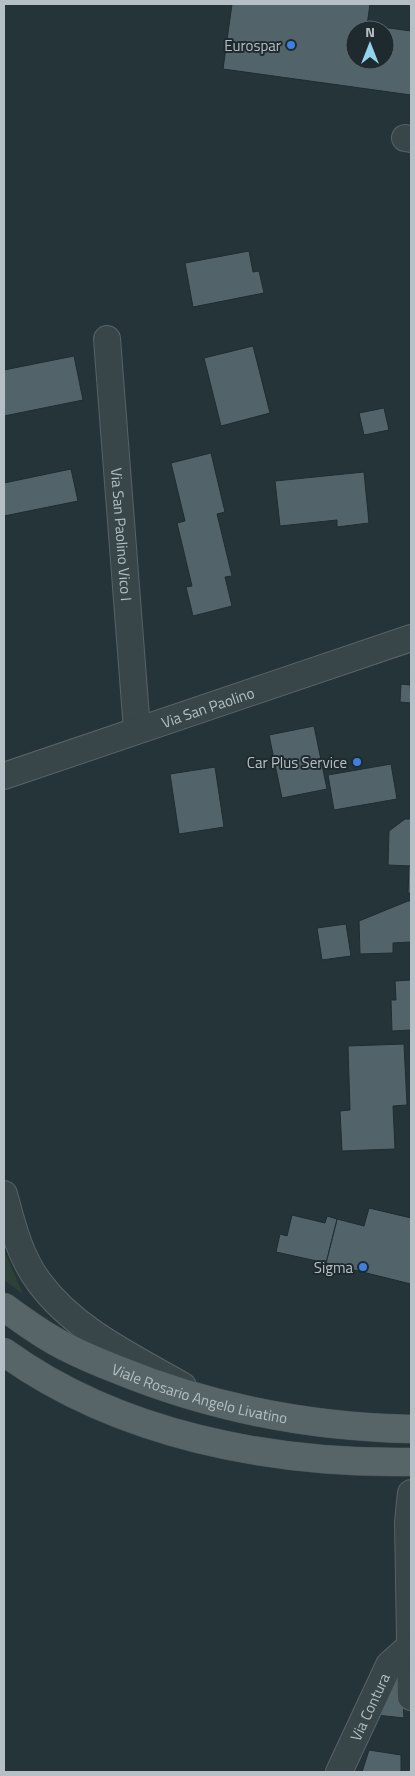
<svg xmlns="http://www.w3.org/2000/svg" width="415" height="1776" font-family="'Titillium Web',sans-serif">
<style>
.green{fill:#2d4139}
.building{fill:#526469;stroke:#202c30;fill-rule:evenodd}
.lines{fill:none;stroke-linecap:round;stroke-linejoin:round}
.minor-casing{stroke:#576367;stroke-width:28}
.major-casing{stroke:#455155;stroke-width:29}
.minor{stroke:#384549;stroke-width:26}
.major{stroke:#576569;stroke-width:28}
.shop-dot{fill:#3f7fe0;stroke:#1e2a2e;stroke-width:2}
.labels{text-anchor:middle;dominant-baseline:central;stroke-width:4;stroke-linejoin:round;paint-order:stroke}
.poi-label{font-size:15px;fill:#b4c0c5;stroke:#1e2a2e;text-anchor:end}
.street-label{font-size:15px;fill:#b4c0c5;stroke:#1e2a2e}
</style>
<rect width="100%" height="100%" fill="#253439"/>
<!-- green -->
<path class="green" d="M4,1250l19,44 -19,-14z"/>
<!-- building -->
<g class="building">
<path d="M232,4h138l-3,21 44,6v64l-188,-26zM355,30h30v30h-30z"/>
<path d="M249,251l4,21 6,-1 5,22 -71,14 -8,-44z"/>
<path d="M253,346l17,67 -49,13 -17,-68z"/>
<path d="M74,356l9,44 -79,16v-46z"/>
<path d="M384,408l5,22 -25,5 -5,-22z"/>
<path d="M211,453l14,59 -8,2 15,62 -7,1 7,29 -39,10 -7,-29 6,-1 -15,-63 8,-2 -14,-58z"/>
<path d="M71,469l7,32 -74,15v-33z"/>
<path d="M364,472l5,51 -32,4v-7l-57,6 -5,-45z"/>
<path d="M410,679l1,24 -11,-1 1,-18 9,1z"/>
<path d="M314,726l13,63 -45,9 -13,-63z"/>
<path d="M391,764l6,35 -63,11 -6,-35z"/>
<path d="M215,767l9,60 -45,7 -9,-60z"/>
<path d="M405,819h6v47l-23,-1 1,-34z"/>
<path d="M409,866h2v27h-3z"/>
<path d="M408,901h3v41l-18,1v10l-33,1 -1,-33z"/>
<path d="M346,924l5,32 -29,4 -5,-32z"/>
<path d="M411,980v50l-19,1 -1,-31h5l-1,-19z"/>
<path d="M404,1044l3,61 -14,1 2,43 -53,2 -2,-40 10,-1 -2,-64z"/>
<path d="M369,1208l42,10v66l-85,-21 11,-44 27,7z"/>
<path d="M292,1215l33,8 2,-7 10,3 -11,44 -50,-11 4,-18 7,2z"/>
<path d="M392,1681h10l2,37 -28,-3z"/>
<path d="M369,1750l32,5v17h-39z"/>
</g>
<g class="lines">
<!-- minor casing -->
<g class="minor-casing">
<g id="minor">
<path d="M405,138l6,1"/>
<path id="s1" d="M107,339l30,391"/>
<path id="s2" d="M4,776l407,-138"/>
<path d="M4,1194c8,30 16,63 35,88 35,48 94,75 144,104"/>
<path d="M411,1493l-3,29 3,175"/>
<path id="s3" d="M339,1772l50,-107 20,-18"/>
</g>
</g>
<!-- major casing -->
<g class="major-casing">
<g id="major">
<path id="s4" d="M4,1307c14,10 29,21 44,30 21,13 45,23 68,32 95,39 193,58 295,60"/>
<path d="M4,1352c115,83 267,112 407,110"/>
</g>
</g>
<!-- minor -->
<use href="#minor" class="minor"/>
<!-- major -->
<use href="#major" class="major"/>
</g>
<!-- markers -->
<g class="shop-dot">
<circle cx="291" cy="45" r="5"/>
<circle cx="357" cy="762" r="5"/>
<circle cx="363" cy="1267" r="5"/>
</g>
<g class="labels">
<!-- poi labels -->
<g class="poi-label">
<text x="281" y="45">Eurospar</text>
<text x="347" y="762">Car Plus Service</text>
<text x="353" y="1267">Sigma</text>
</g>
<!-- street labels -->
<g class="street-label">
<text stroke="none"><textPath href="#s1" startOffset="196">Via San Paolino Vico I</textPath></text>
<text stroke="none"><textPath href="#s2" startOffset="215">Via San Paolino</textPath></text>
<text stroke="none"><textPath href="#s4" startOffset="216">Viale Rosario Angelo Livatino</textPath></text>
<text stroke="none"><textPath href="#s3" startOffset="72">Via Contura</textPath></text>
</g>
</g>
<!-- border -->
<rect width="415" height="1776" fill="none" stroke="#b4c0c5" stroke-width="10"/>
<!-- north arrow -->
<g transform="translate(370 45)"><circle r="24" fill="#1e2a2e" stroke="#5a666a"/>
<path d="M0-4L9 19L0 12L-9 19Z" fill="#92d4ec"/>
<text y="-8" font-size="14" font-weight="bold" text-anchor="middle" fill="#b4c0c5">N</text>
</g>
</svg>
